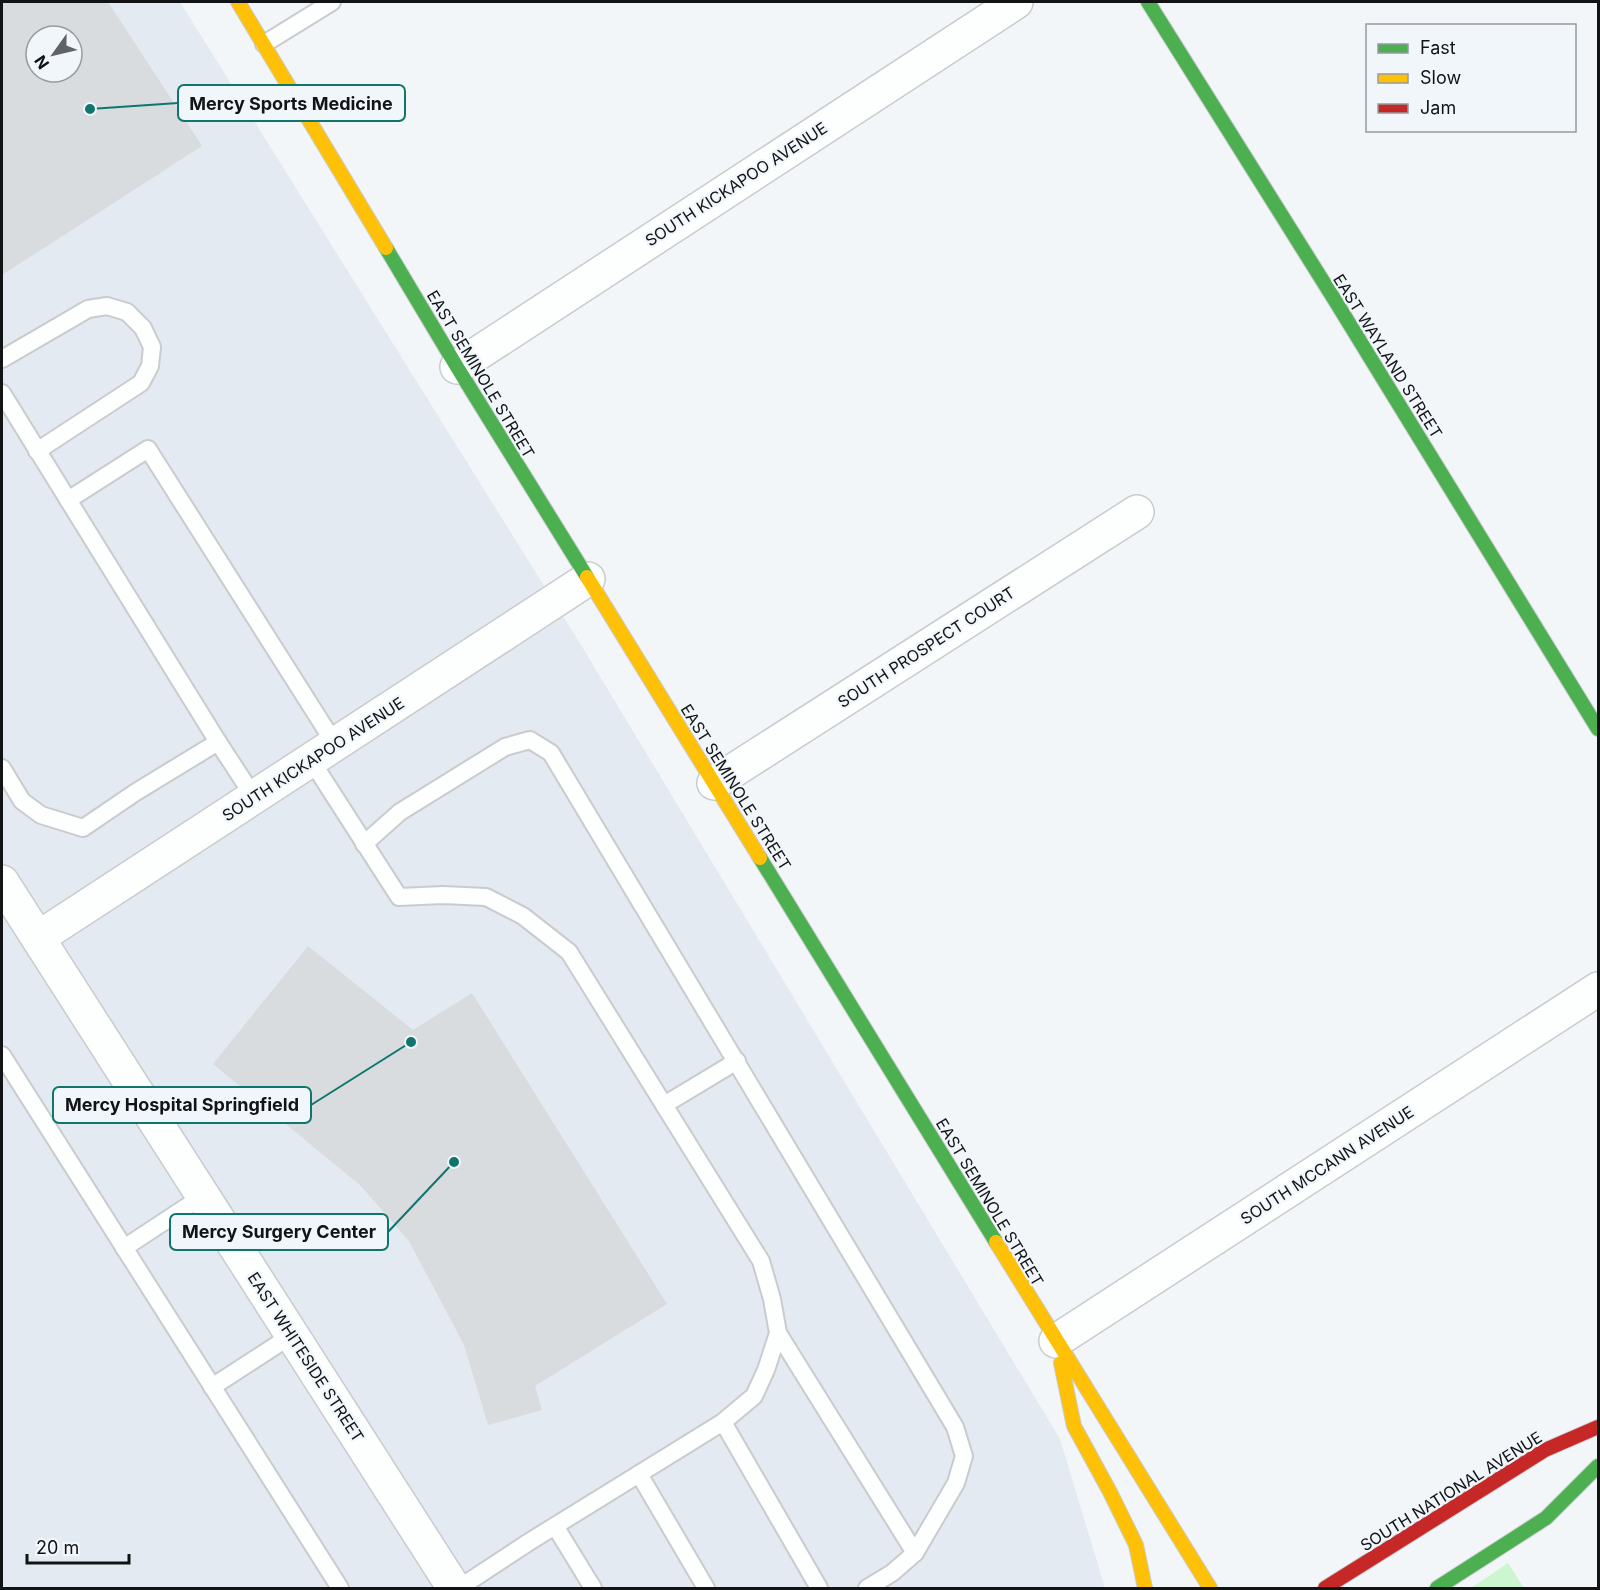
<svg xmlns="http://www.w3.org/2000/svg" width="1600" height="1590" font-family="Inter,sans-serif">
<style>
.built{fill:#e3eaf1;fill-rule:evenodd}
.green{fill:#ccf6cf}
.building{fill:#d9dcde;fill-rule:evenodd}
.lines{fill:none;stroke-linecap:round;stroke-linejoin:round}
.lane-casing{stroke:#c9cbce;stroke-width:20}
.street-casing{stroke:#c9cbce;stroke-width:36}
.fast-casing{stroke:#c9cbce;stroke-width:16}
.slow-casing{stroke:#c9cbce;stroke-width:16}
.jam-casing{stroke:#c9cbce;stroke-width:16}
.lane{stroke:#fdfefe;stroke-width:16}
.street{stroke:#fdfefe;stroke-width:33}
.fast{stroke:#4caf50;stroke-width:14}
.slow{stroke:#ffc107;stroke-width:14}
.jam{stroke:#c62828;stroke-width:14}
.labels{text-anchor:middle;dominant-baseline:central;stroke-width:4.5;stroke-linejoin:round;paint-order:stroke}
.street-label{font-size:16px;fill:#111315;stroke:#f1f6fb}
.leader{fill:none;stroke:#0f766e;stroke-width:2}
.callout-dot{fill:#0f766e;stroke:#f1f6fb;stroke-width:2}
.callout{fill:#f1f6fb;stroke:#0f766e;stroke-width:2}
.callout-label{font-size:18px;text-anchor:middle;font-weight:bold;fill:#111315}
</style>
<rect width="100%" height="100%" fill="#f3f6f9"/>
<!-- built -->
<path class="built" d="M2,2h178l401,643 479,794 45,149h-1103zM36,36h36v36h-36z"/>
<!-- green -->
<path class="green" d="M1508,1563l16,25h-53z"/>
<!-- building -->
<g class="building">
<path d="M2,2h106l94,144 -200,129zM36,36h36v36h-36z"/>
<path d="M308,946l105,84 59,-37 195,311 -132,82 7,24 -54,15 -24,-80 -55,-104 -48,-55 -148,-122z"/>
</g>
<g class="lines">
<!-- lane casing -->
<g class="lane-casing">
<g id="lane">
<path d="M264,44l68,-42"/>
<path d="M2,359l86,-50 19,-3 20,6 16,16 9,19 -2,19 -9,17 -104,68"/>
<path d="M2,393l216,349 -82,50 -53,36 -42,-13 -19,-14 -20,-33"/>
<path d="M68,500l80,-51 187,295"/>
<path d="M218,742l36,55"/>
<path d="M311,760l88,137 44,-2 43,2 37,19 46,36 192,309 11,38 6,34 -12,37 -12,26 -31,26 -194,120 -70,46"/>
<path d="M364,844l36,-32 105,-65 25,-7 21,13 404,674 9,29 -8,27 -41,70 -23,20 -25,15"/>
<path d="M2,1055l338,533"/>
<path d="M664,1105l73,-44"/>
<path d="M124,1248l79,-52"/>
<path d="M778,1333l137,220"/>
<path d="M212,1387l80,-52"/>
<path d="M723,1422l96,166"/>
<path d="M639,1474l67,114"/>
<path d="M555,1526l38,62"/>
</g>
</g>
<!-- street casing -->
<g class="street-casing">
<g id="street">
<path d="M457,367l559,-365"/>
<path d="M714,783l423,-271"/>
<path d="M2,882l452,706"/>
<path d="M38,938l550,-359"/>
<path d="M1056,1341l542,-352"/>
</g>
</g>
<!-- fast casing -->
<g class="fast-casing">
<g id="fast">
<path d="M1148,2l188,300 262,427"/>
<path d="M386,248l71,119 130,210"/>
<path d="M760,858l236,384"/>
<path d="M1437,1588l109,-70 52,-52"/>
</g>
</g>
<!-- slow casing -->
<g class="slow-casing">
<g id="slow">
<path d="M238,2l148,246"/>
<path d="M587,577l173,281"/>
<path d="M996,1242l214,346"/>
<path d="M1061,1363l13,63 36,66 26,53 9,43"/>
</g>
</g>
<!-- jam casing -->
<g class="jam-casing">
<path id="jam" d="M1325,1588l220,-138 53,-23"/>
</g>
<!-- lane -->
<use href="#lane" class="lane"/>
<!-- street -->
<use href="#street" class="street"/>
<!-- fast -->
<use href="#fast" class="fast"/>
<!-- slow -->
<use href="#slow" class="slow"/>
<!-- jam -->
<use href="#jam" class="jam"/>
</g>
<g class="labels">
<!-- street labels -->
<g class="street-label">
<text transform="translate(736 184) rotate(-33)">SOUTH KICKAPOO AVENUE</text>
<text transform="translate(1388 356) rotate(58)">EAST WAYLAND STREET</text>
<text transform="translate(481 374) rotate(59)">EAST SEMINOLE STREET</text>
<text transform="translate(926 647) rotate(-33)">SOUTH PROSPECT COURT</text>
<text transform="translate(313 759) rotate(-33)">SOUTH KICKAPOO AVENUE</text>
<text transform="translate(736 787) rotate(58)">EAST SEMINOLE STREET</text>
<text transform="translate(1327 1165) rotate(-33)">SOUTH MCCANN AVENUE</text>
<text transform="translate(990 1202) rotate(59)">EAST SEMINOLE STREET</text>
<text transform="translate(306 1357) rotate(57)">EAST WHITESIDE STREET</text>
<text transform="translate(1451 1491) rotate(-32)">SOUTH NATIONAL AVENUE</text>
</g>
</g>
<!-- callouts -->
<path class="leader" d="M90 109L178 103M411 1042L311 1105M454 1162L388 1232"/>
<g class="callout-dot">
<circle cx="90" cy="109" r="6"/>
<circle cx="411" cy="1042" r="6"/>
<circle cx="454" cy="1162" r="6"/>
</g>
<g class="callout">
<rect x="178" y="85" width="227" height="36" rx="6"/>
<rect x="53" y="1087" width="258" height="36" rx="6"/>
<rect x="170" y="1214" width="218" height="36" rx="6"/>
</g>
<g class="callout-label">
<text x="291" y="110">Mercy Sports Medicine</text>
<text x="182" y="1111">Mercy Hospital Springfield</text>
<text x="279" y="1238">Mercy Surgery Center</text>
</g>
<!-- border -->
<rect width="1600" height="1590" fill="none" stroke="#111315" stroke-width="6"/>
<!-- legend -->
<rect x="1366" y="24" width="210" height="108" fill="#f1f6fb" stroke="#979b9f" stroke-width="1.5"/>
<rect x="1378" y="44" width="30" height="9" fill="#4caf50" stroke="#979b9f" stroke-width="1.5"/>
<text x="1420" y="54" font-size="18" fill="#111315">Fast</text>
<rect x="1378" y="74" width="30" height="9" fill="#ffc107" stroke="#979b9f" stroke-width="1.5"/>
<text x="1420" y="84" font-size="18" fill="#111315">Slow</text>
<rect x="1378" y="104" width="30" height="9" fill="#c62828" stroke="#979b9f" stroke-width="1.5"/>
<text x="1420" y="114" font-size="18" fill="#111315">Jam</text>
<!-- north arrow -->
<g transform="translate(54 54) rotate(236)"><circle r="28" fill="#f1f6fb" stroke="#979b9f" stroke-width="1.5"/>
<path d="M0-4.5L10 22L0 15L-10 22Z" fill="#606265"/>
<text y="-9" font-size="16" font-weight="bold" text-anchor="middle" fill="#111315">N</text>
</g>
<!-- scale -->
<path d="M27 1554v9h102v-9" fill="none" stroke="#111315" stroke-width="3"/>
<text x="36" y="1554" font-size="18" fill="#111315" stroke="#f1f6fb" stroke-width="4.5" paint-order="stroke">20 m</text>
</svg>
